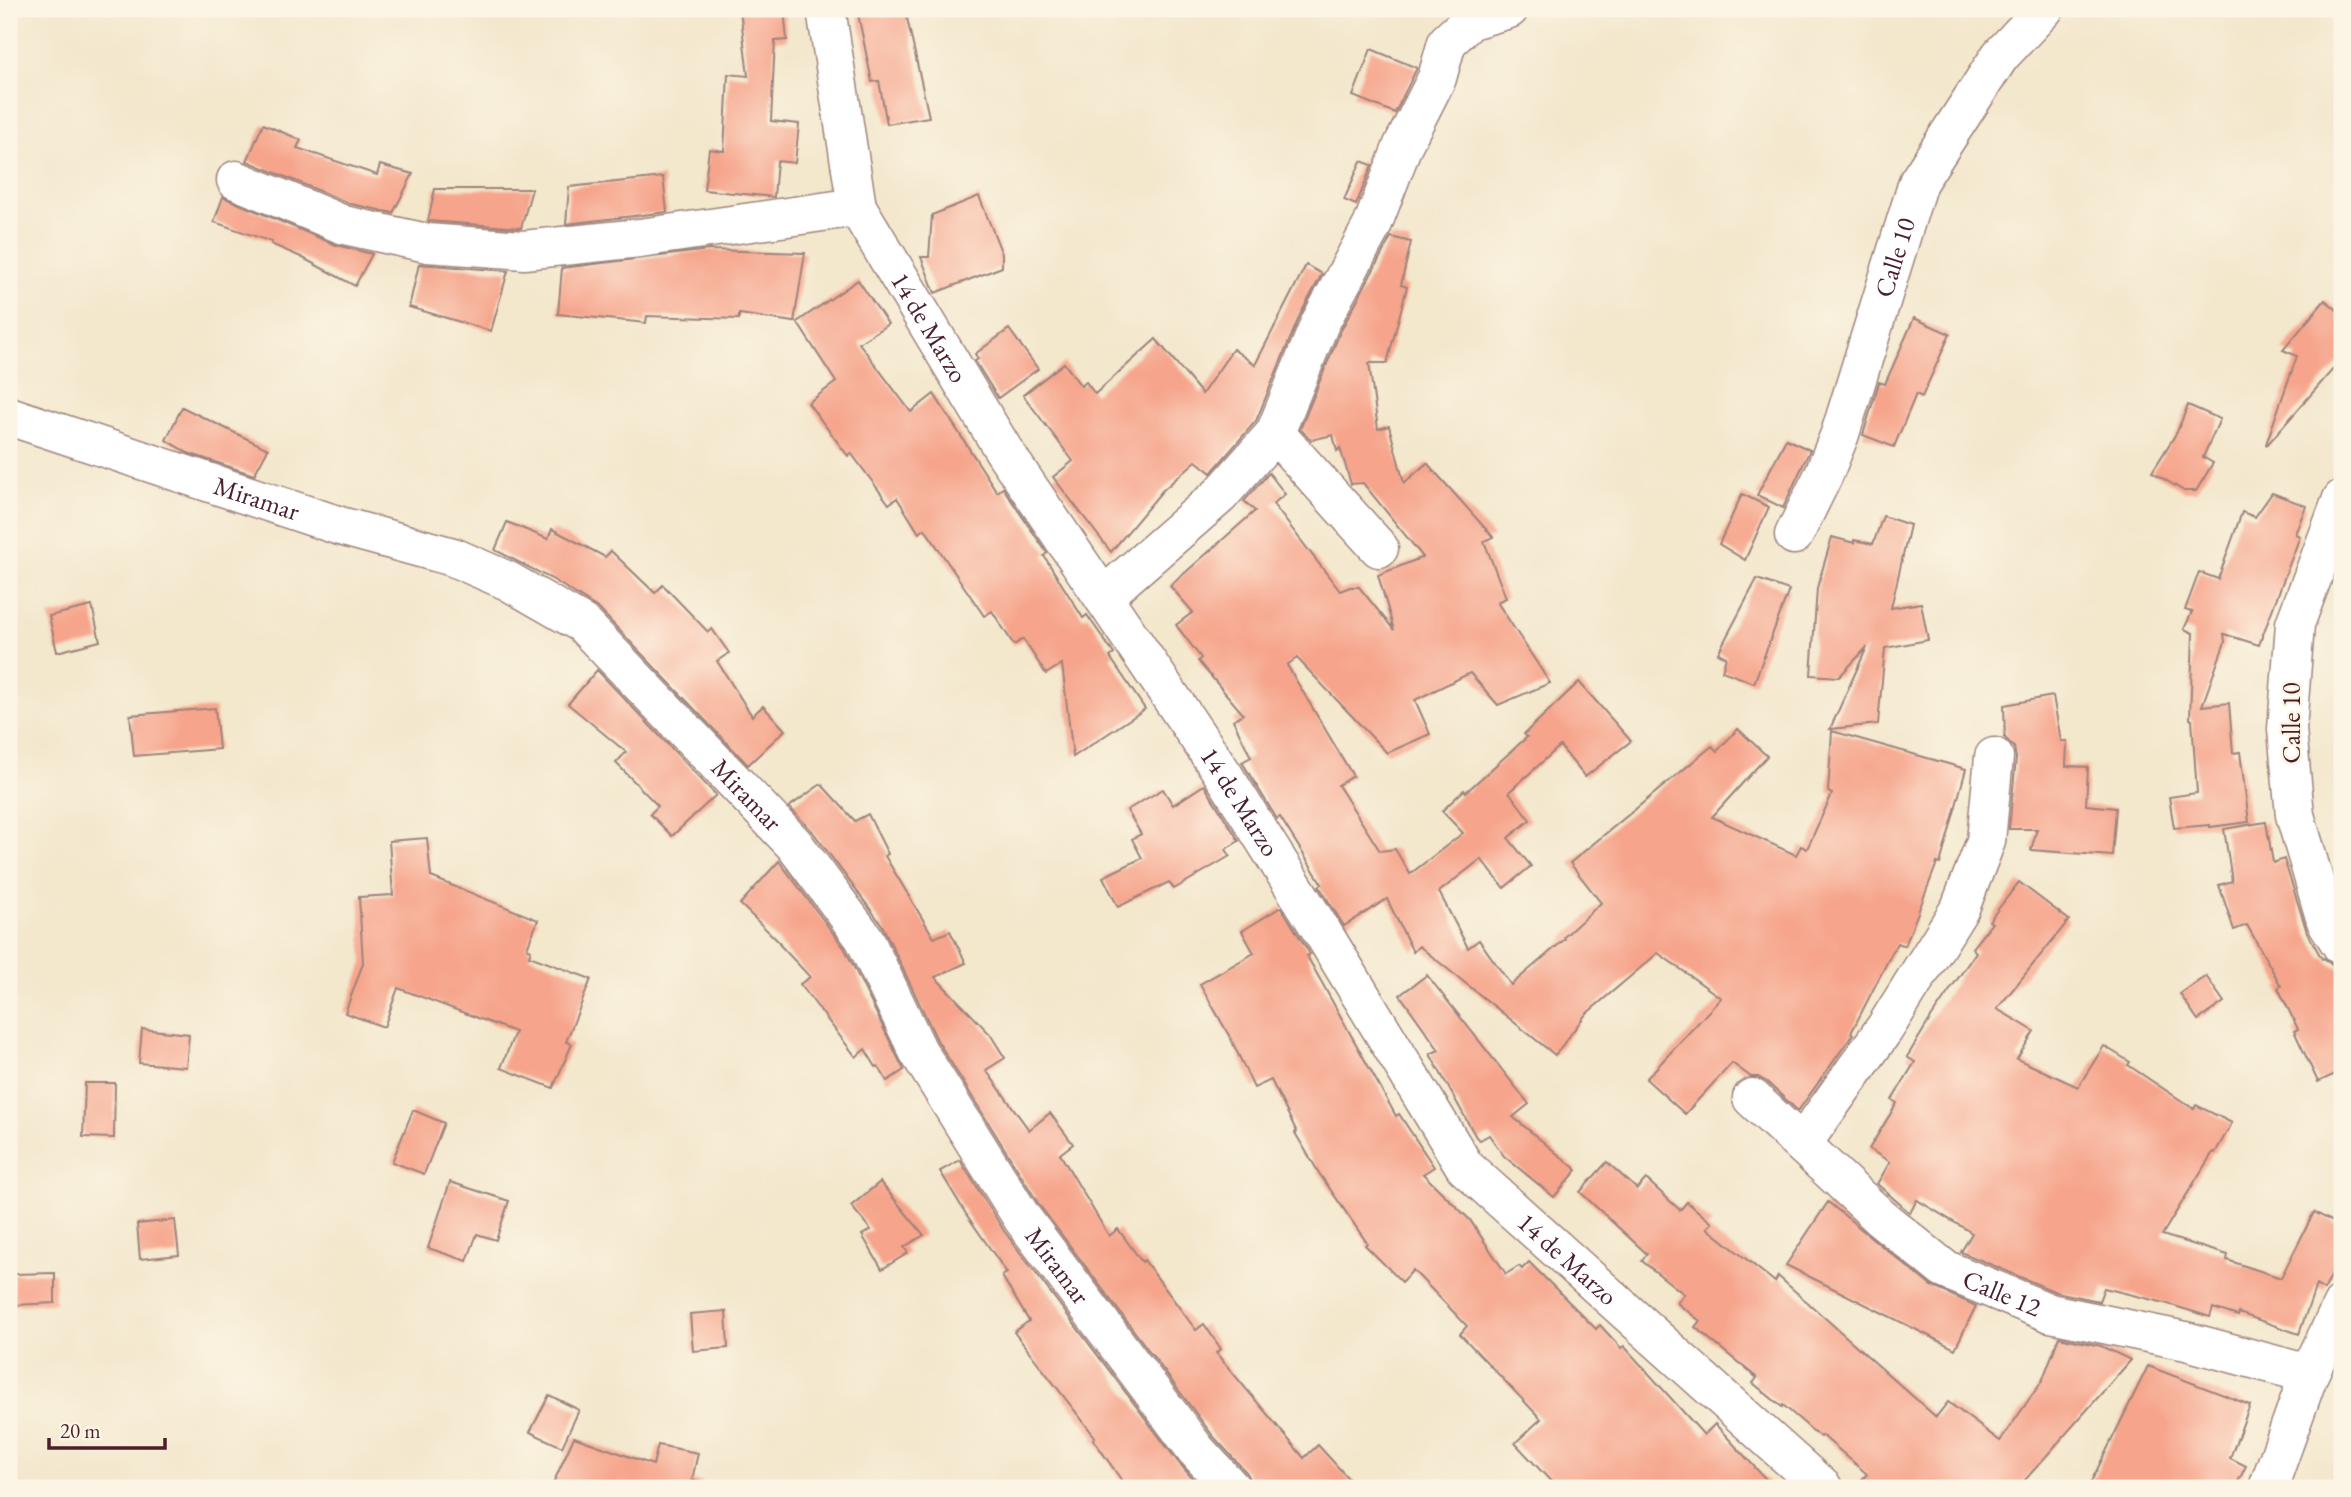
<svg xmlns="http://www.w3.org/2000/svg" width="2351" height="1497" font-family="'EB Garamond',serif">
<style>
.building{fill:#f6a48b}
.lines{fill:none;stroke-linecap:round;stroke-linejoin:round}
.minor-casing{stroke:#9e837c;stroke-width:41}
.minor{stroke:#fff;stroke-width:38}
.labels{text-anchor:middle;dominant-baseline:central;stroke-width:5;stroke-linejoin:round;paint-order:stroke}
.street-label{font-size:26px;fill:#4a1f2b;stroke:#fcf5e5}
</style>
<rect width="100%" height="100%" fill="#fcf5e5"/>
<filter id="ink" filterUnits="userSpaceOnUse"><feTurbulence type="fractalNoise" baseFrequency=".0143" numOctaves="2"/><feDisplacementMap in="SourceGraphic" scale="14" xChannelSelector="R" yChannelSelector="G"/><feConvolveMatrix kernelMatrix="1 2 1 2 8 2 1 2 1" color-interpolation-filters="sRGB"/></filter>
<filter id="wash" filterUnits="userSpaceOnUse"><feTurbulence type="fractalNoise" baseFrequency=".00686" numOctaves="4" result="noise"/><feDisplacementMap in="SourceGraphic" scale="28" xChannelSelector="R" yChannelSelector="G"/><feGaussianBlur stdDeviation="1.57" result="paint"/><feColorMatrix in="noise" values="0 0 0 0 0 0 0 0 0 0 0 0 0 0 0 0 0 1.4 0 .05"/><feComposite in="paint" operator="in"/></filter>
<g filter="url(#wash)">
<rect width="100%" height="100%" fill="#f3e7cc"/>
<g id="blocks">
<!-- building -->
<g class="building">
<path d="M740,9h44l3,31 -12,1 -4,80 28,3 -4,39 -18,-2 -3,36 -70,-7 5,-41 15,2 4,-77 20,2z"/>
<path d="M857,9h48l24,108 -42,7 -8,-43 -7,1z"/>
<path d="M1371,49l46,19 -22,45 -42,-17z"/>
<path d="M263,124l38,16 -4,8 80,27 3,-10 33,9 -20,39 -42,-9 -104,-43z"/>
<path d="M1361,161l11,4 -16,40 -12,-5z"/>
<path d="M663,177l4,35 -101,12 3,-37z"/>
<path d="M435,189h97l-11,39 -93,-7z"/>
<path d="M979,196l23,58v13l-67,26 -14,-36h8l3,-42z"/>
<path d="M223,197l113,48 36,9 -17,32 -54,-29 -30,-13 1,-2 -58,-20z"/>
<path d="M1391,237l20,5 -10,43 6,2 -20,76h-18l9,66 11,-3 15,57 23,-20 66,74 -9,4 22,57 -9,4 53,81 -52,22 -28,-32 -55,27 15,34 -43,19 -90,-95 -10,7 66,111 -15,9 42,66 15,-2 15,25 53,-41 -21,-22 22,-21 2,2 61,-55 -3,-3 55,-52 52,59 -46,36 -25,-31 -51,46 21,28 -22,18 23,28 -27,22 -23,-29 -42,33 29,56 11,-8 32,45 54,-46 -1,-2 37,-34 -31,-40 142,-117 5,5 21,-22 29,27 -55,61 84,38 5,-9 6,3 25,-55 -4,-2 4,-61 134,38 -26,95 -3,-1 -32,83 -8,-3 -46,90 2,1 -55,77 -31,-29 -9,-5h-7l-19,-14 -47,51 -39,-35 75,-81 -63,-45 -72,61 -31,41 -136,-109 -6,6 -26,-53 -43,27 -25,-40 3,-2 -42,-67 -3,2 -35,-57 9,-5 -18,-37 10,-6 -45,-53 3,-3 -25,-33 17,-13 -23,-26 85,-75 -11,-10 25,-28 16,21 -12,10 67,87 10,-4h9l35,43 -16,-55 45,-18 -60,-74 -12,1 -11,-36 -3,3 -4,-16 -22,5 -11,-11 40,-97z"/>
<path d="M709,250l96,3 -11,69 -55,-8v5l-92,-3 -1,7 -88,-9 4,-46z"/>
<path d="M419,264l89,7 -17,60 -82,-24z"/>
<path d="M1306,265l16,9 -22,41 -44,106 -45,52 -15,-12 -34,30 -51,61 -58,-75 20,-16 -50,-66 41,-32 17,23 5,-4 9,12 61,-55 46,55 31,-45 22,16z"/>
<path d="M858,280l30,44 -29,19 52,69 23,-18 63,98 6,-4 44,65 -3,3 39,62 4,-3 27,39 -4,3 35,52 -72,48 -11,-93 -16,10 -23,-35 -9,6 -22,-34 -8,5 -59,-87 -6,4 -22,-35 -8,6 -38,-51 -3,3 -40,-53 28,-21 -39,-60z"/>
<path d="M2325,300l17,14v45l-75,86 -1,-1 31,-88 -14,-6z"/>
<path d="M1914,318l36,16 -28,63 -6,-3 -22,53 -31,-12 16,-53 6,2z"/>
<path d="M1009,329l29,40 -40,29 -23,-37 3,-2 -3,-5z"/>
<path d="M2188,405l32,14 -17,38 10,6 -17,28h-12l-32,-19 25,-40z"/>
<path d="M182,407l86,42 -14,26 -66,-22 -22,-13z"/>
<path d="M1786,439l24,11 -27,58 -26,-13z"/>
<path d="M2272,493l34,13 -11,28 5,2 -41,109 -35,-11 1,8 -23,64 27,-3 4,50 7,-1 9,70 -39,5v-2l-36,3 -5,-31 28,-4 -5,-73 -2,-1 3,-86 -9,-4 8,-17 -7,-2 14,-38 19,7 24,-67 13,5z"/>
<path d="M1742,494l27,13 -24,53 -26,-16z"/>
<path d="M1883,516l27,9 -19,83 30,-5 7,37 -43,8 -7,76 -48,5 37,-82 -28,30 -28,-2 6,-87 15,-51 22,6v-3l19,4z"/>
<path d="M507,522l41,17 4,-10 53,28 6,-6 44,42 8,-8 45,47 4,-3 17,24 -12,8 35,55 11,-10 22,24 -37,35 -149,-156 -47,-30 -57,-29z"/>
<path d="M1757,579l32,11 -35,93 -32,-12 4,-14 -8,-4z"/>
<path d="M92,606l8,35 -43,11 -8,-36z"/>
<path d="M597,670l119,125 -44,41 -22,-22 8,-8 -42,-43 10,-11 -58,-48z"/>
<path d="M2053,696l8,45h6l-1,25 22,1 -2,38 30,3 -4,48 -81,-6 6,-21h-28l7,-71 -2,-11 -9,-9 -1,-33z"/>
<path d="M215,708l4,41 -85,7 -4,-41z"/>
<path d="M821,784l34,37 13,-7 20,40 -3,2 49,82 16,-7 16,32 -31,14 55,57 15,24 -19,12 43,60 21,-17 23,31 -13,10 49,82 9,-7 24,33 2,-2 52,70 8,-6 17,25 -5,4 88,105 14,-13 39,43h-105v-5l-5,-10 -34,-37 -173,-230 -103,-166 -55,-115 -70,-94 -23,-24z"/>
<path d="M1204,785l35,56 -13,8 4,7 -56,33 -5,-7 -51,25 -15,-30 39,-19 -10,-19 9,-5 -14,-24 36,-21 10,16z"/>
<path d="M2266,822l7,41 11,-4 23,73 15,27 2,-1 9,8 9,2v103l-24,11 -24,-51 4,-2 -20,-41 3,-2 -34,-61 -13,5 -15,-45 13,-4 -8,-52z"/>
<path d="M427,838l4,39 107,43 -11,28 4,2 -2,6 62,23 -25,63 6,2 -19,44 -52,-20 14,-36 -117,-44 -14,39 -39,-14 18,-50 -4,-66 34,-2 -4,-54z"/>
<path d="M779,861l66,88 59,121 -17,11 -9,-15 -2,1 -11,-18 -9,8 -56,-73 10,-7 -31,-33 1,-1 -40,-39z"/>
<path d="M2019,882l50,38 -72,89 37,22 -17,28 61,28 26,-41 26,16 -2,3 66,44 2,-4 36,18 -17,30 -2,-1 -51,83 66,20 -1,5 54,18 33,-66 28,14v29l-18,35 -8,-5 -17,49 -60,-21 -1,3 -25,-8 -3,9 -45,-14 -61,-15 -5,13 -43,-9 -95,-40 11,-19 -55,-33 -7,13 -33,-29 13,-22 -21,-13 28,-46 -5,-3 23,-38 -8,-5 25,-41 44,-64 -4,-4 20,-25 -3,-2z"/>
<path d="M1281,907l29,47 -3,2 89,160 3,-2 35,53 -11,7 47,46 36,54 13,-8 3,3 7,-7 67,67 4,-4 21,23 3,-2 80,89 11,-11 59,64h-217l-42,-45 26,-24 -81,-85 7,-8 -54,-56 -11,12 -37,-37 2,-2 -48,-70 -24,-40 2,-1 -26,-52 -17,8 -23,-49 -31,-55 54,-31 -12,-22z"/>
<path d="M1427,975l102,129 -16,13 64,53 -23,27 -50,-41 -15,-21 -9,5 -4,-3 -46,-83 9,-4 -39,-55z"/>
<path d="M2206,976l18,26 -26,18 -18,-26z"/>
<path d="M142,1029l47,5 -3,33 -47,-4z"/>
<path d="M85,1083h30l-1,55 -31,-1z"/>
<path d="M413,1110l31,13 -20,51 -32,-12z"/>
<path d="M960,1160l44,71 175,232 22,25h-74l-34,-49 2,-2 -81,-105 15,-11 -27,-45 5,-3 -41,-59 -26,-43z"/>
<path d="M1607,1162l30,27 9,-10 34,31 7,-8 25,21 -5,5 68,54 3,-6 158,141 12,-15 52,39 42,-60 17,-44 42,9 30,14 -113,128h-164l13,-14 -45,-39 -2,2 -37,-32 -1,2 -29,-24 4,-5 -62,-51 5,-6 -23,-18 7,-9 -42,-33 5,-7 -67,-62z"/>
<path d="M450,1182l59,19 -13,39 -19,-6 -10,27 -39,-13z"/>
<path d="M880,1182l44,53 -20,12 4,6 -26,16 -20,-34 9,-5 -20,-24z"/>
<path d="M1828,1202l103,84 45,20 -21,43 -169,-84z"/>
<path d="M175,1220l4,35 -39,4 -3,-35z"/>
<path d="M55,1273v30l-41,2 -1,-31z"/>
<path d="M726,1311l2,37 -35,3 -3,-37z"/>
<path d="M2148,1366l102,39 -20,53 16,8 -11,22h-147z"/>
<path d="M549,1395l30,15 -17,37 -32,-15z"/>
<path d="M574,1437l79,28 5,-20 40,8 -6,27 13,4 -1,4h-153z"/>
</g>
</g>
</g>
<g filter="url(#ink)">
<use href="#blocks" fill-opacity="0" stroke="#9e837c" stroke-width="2"/>
<g class="lines">
<!-- minor casing -->
<g class="minor-casing">
<g id="minor">
<path id="s1" d="M826,9l31,198 147,244 221,326 101,161 139,229 358,321"/>
<path d="M236,180l108,45 83,18 97,7 116,-12 217,-31"/>
<path id="s2" d="M9,416l331,110 113,31 55,24 75,43 211,220 70,94 54,113 104,167 174,232 35,38"/>
<path d="M1275,433l104,115"/>
<path d="M2342,499l-47,125 -8,105 8,86 31,106 16,25"/>
<path id="s3" d="M1794,535l29,-59 17,-42 78,-252 82,-126 44,-47"/>
<path d="M1103,597l117,-102 55,-62 45,-110 52,-97 31,-81 34,-67 10,-36 24,-22 38,-11"/>
<path id="s4" d="M1752,1098l128,119 64,52 106,44 136,28 123,33"/>
<path d="M1802,1144l83,-116 75,-120 26,-67 8,-84"/>
<path d="M2268,1488l41,-114 33,-69"/>
</g>
</g>
<!-- minor -->
<use href="#minor" class="minor"/>
</g>
</g>
<g class="labels">
<!-- street labels -->
<g class="street-label">
<text stroke="none"><textPath href="#s3" startOffset="296">Calle 10</textPath></text>
<text stroke="none"><textPath href="#s1" startOffset="341">14 de Marzo</textPath></text>
<text stroke="none"><textPath href="#s2" startOffset="261">Miramar</textPath></text>
<text transform="translate(2291 723) rotate(-90)">Calle 10</text>
<text stroke="none"><textPath href="#s2" startOffset="849">Miramar</textPath></text>
<text stroke="none"><textPath href="#s1" startOffset="908">14 de Marzo</textPath></text>
<text stroke="none"><textPath href="#s1" startOffset="1475">14 de Marzo</textPath></text>
<text stroke="none"><textPath href="#s2" startOffset="1416">Miramar</textPath></text>
<text stroke="none"><textPath href="#s4" startOffset="320">Calle 12</textPath></text>
</g>
</g>
<!-- margin -->
<rect width="2351" height="1497" fill="none" stroke="#fcf5e5" stroke-width="35"/>
<!-- scale -->
<path d="M49 1438v10h116v-10" fill="none" stroke="#4a1f2b" stroke-width="3.5"/>
<text x="60" y="1438" font-size="21" fill="#4a1f2b" stroke="#fcf5e5" stroke-width="5" paint-order="stroke">20 m</text>
</svg>
